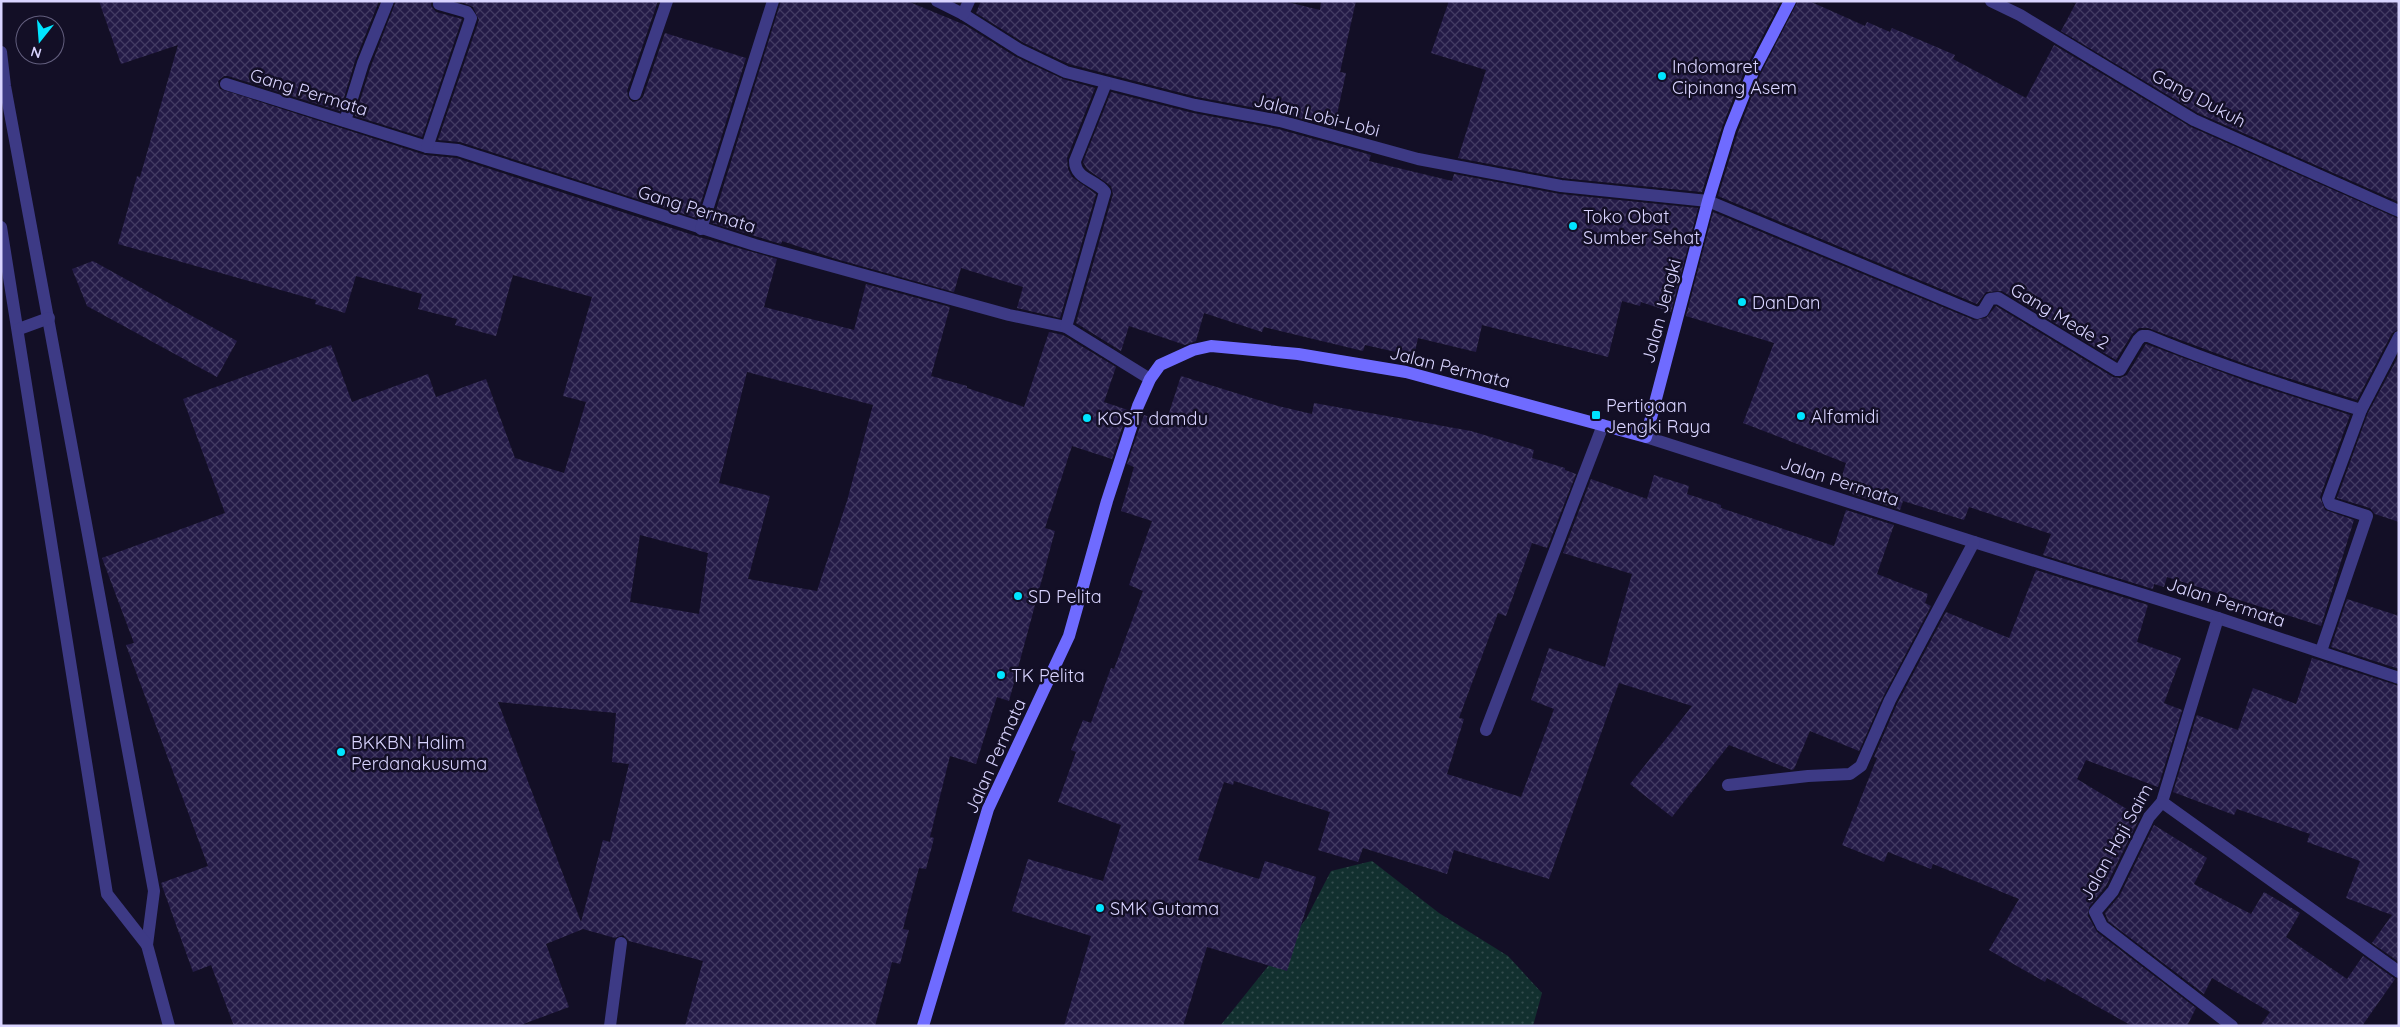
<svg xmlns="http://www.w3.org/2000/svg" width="2400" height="1027" font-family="Quicksand,sans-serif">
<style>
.grass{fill:url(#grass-dots)}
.building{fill:url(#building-cross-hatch);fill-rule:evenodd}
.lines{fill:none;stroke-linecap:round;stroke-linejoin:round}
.street{stroke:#3d3a85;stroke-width:12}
.secondary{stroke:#6f6bff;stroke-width:12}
.poi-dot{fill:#00e5ff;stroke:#130f26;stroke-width:2}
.labels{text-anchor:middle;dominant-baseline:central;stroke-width:5;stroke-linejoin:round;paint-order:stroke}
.poi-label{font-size:18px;fill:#d9d4ff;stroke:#130f26;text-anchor:start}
.street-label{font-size:18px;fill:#d9d4ff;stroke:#130f26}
</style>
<defs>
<pattern id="grass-dots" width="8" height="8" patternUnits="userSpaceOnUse" patternTransform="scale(1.25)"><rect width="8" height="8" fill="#12302f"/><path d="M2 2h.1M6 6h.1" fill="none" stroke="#344d4e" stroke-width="1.8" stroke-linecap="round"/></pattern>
<pattern id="building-cross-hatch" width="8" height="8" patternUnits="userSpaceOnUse" patternTransform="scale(1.25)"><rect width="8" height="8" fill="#241b47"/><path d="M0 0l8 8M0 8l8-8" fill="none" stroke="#433b63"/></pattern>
</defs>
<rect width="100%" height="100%" fill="#130f26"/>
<!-- grass -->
<path class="grass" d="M1372,861l67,52 69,43 34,37 -9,33h-313l86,-107 25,-48z"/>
<!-- building -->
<g class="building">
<path d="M99,1h280l-24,60 -15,50 -112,-35h-4l-6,5 2,8 205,66 31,3 243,79 78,22 -13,48 90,23 12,-46 84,23 -19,69 36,10v2l57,19 25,-75 14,3 53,32 -12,35 24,8 -16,49 -40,-13 -27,82 10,3 -46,170 -12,-4 -21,67 -26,-8 -20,81 4,1 -8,31 -7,-1 -16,61 6,1 -9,34 -8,-2 -17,64h-190l18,-65 -74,-20 -6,-6 -8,3 -32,-9 -37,15 23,63 -51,19h-284l-23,-61 -18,7 -32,-89 47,-17 -82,-221 8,-2 -32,-85 123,-45 -42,-114 148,-54 21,57 76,-28 8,23 50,-18 29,79 49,15 22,-71 -23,-6 29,-99 -79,-22 -17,61 -41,-11 2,-6 -39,-10 4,-15 -66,-18 -11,37 -30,-9 1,-4 -198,-56 19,-68 3,1 38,-132 -57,19zM747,372l126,33 -26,96 -30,90 -69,-12 22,-83 -51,-13zM640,535l68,18 -9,61 -69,-12zM498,702l118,11 -4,49 17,2 -19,78 -7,-2 -22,82z"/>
<path d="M396,1h35v5l5,6 26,7 -40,118 -67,-21 16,-50z"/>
<path d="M459,1h199l-31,90 2,8 4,3 7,-2 3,-3 22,-64 81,25 -50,160 -236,-76 -22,-2 41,-120 -6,-13z"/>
<path d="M781,1h126l58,24 51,32 47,22 32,9 -28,70 1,11 4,8 24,17 -36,124 -43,-10 6,-21 -62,-19 -7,24 -118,-33 -54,-18 -1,3 -69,-21z"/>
<path d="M981,1h302l37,9 1,-9h35l-16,71 6,1 -12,55 -52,-15 -85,-16 -128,-33 -45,-21 -48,-30z"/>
<path d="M1449,1h332l-36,68 -23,58 -20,65 -140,-14 -104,-20 28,-88 -55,-17z"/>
<path d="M1798,1h11l56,25 2,-4 23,10 2,-4 63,27 -2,4 73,39 28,-53 137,82 208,92v110l-7,4 -35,67 -101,-32 -108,-40h-9l-7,6 -16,26 -114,-69 -16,1 -9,12 -259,-108 20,-64 22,-57z"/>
<path d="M2077,1h322v201l-201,-89 -137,-82z"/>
<path d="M1111,92l82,21 85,16 93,26 -2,6 83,20 2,-7 106,20 138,14 -27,104 -30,-10 -1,4 -18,-5 -14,56 -126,-32 -6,27 -58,-14 -4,18 -49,-11 -2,6 -99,-24 -2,5 -58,-19 -8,28 -11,4 -56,-19 -8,25 -45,-28 37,-129 -2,-8 -24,-17 -4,-7z"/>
<path d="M1713,212l261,108 12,-2 10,-12 117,71 7,1 7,-3 19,-31 105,39 99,32 -30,82 5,13 29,10 -33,106 -154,-49 -3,10 -10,-3 -1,5 -110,-34 8,-21 -82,-27 -5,13 -61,-19 -3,9 -48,-16 3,-10 -14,-5 5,-16 -103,-40 31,-80 -88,-27z"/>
<path d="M93,261l144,80 -20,36 -130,-71 -15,-37z"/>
<path d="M2399,355v167l-24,-8 -5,-6 -33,-10 31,-85z"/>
<path d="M1181,376l97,30 34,8 2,-11 157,28 63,19 -2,8 33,10v2l11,4 -29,74 -15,-5 -26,73 -8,-3 -39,105 5,1 -17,55 74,23 33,-88 -23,-9 18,-52 56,19 27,-93 -69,-21 28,-74 56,20 7,-24 35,11 -2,8 34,11v3l113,38 12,-36 48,15 -17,49 51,20 -3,9 6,3 -48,91 -24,54 -49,-20 -16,38 -2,1 -63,-25 -57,72 -42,-33 62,-78 -73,-23 -70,196 -95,-29 -7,24 -84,-26 -5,14 -40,-12 12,-38 -96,-31 -1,4 -9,-3 -26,78 61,19 6,-18 51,16 -29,94 -80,-24 -24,79h-119l27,-90 -79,-25 16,-52 75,22 18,-56 -63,-23 18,-50 -5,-2 12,-30 8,3 20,-55 3,1 29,-78 -14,-6 23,-64 -31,-10 13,-44 -7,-3 17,-49 22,7z"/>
<path d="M2036,570l112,35 -11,37 44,16 -17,45 18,7 -24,77 -72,-27 -9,19 63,38 -34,69 -17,21 -1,9 9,16 99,76 -9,18h-55l-85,-48 -2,4 -56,-32 30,-51 -86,-35 -2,5 -43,-17 -4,10 -42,-17 35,-87 -3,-1 23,-53 49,-92 63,26z"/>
<path d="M2347,599l52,17v53l-68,-22z"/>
<path d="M2312,658l87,28v276l-27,-19 20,-28 -46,-17 14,-37 -53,-19 3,-8 -73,-25 -3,6 -61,-23 24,-77 41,15 15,-42 43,16z"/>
<path d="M2154,825l53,33 -13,26 57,30 13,-22 36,21 -14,24 61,42 16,-23 32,23 -33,47h-102l10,-14 -58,-34 -8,16 -96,-73 -3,-8 15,-18z"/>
</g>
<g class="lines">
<!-- street -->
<g class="street">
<path d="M937,1l26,13 57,36 46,22 129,33 85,16 138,38 143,27 147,15 269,112 6,-2 7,-12 8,-1 119,72h3l18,-30 4,-4h6c70,29 141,52 213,74"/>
<path d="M1991,1l29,14 174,105 205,91"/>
<path d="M963,14l6,-13"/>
<path d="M1,52l4,34 149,805 -7,54 22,81"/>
<path d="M226,84l201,63 31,3 297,95 254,70 57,12 84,52"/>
<path d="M635,94l32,-93"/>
<path d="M345,121l18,-58 25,-62"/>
<path d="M427,147l44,-129 -4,-6 -28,-8"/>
<path d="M1,227l106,667 40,51"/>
<path d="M701,229l72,-228"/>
<path d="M1066,327l39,-135c-9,-12 -30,-13 -30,-31l31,-78"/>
<path d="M19,329l30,-11"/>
<path d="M1646,437l328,105 244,76 181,60"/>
<path d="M2218,618l-56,184 -13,15 -36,74 -18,21 7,14 130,100"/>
<path d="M2321,651l46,-135 -37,-12 -2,-5 33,-89 38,-73"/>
<path d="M1486,730l117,-305"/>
<path d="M1728,785l80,-9 42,-2 11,-8 29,-66 84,-158"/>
<path d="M2162,802l237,170"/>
<path d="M610,1026l11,-83"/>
</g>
<!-- secondary -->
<path class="secondary" d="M923,1026l65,-217 81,-173 38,-135 31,-95 12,-27 10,-14 33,-15 18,-4 87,8 108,18 240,65 62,-236 22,-72 23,-57 37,-71"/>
</g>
<!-- markers -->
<g class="poi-dot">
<circle cx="1662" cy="76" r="5"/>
<circle cx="1573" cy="226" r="5"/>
<circle cx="1742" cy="302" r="5"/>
<rect x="1591" y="410" width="10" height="10" rx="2.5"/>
<circle cx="1801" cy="416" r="5"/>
<circle cx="1087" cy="418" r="5"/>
<circle cx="1018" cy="596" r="5"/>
<circle cx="1001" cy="675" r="5"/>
<circle cx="341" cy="752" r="5"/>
<circle cx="1100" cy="908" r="5"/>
</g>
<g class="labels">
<!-- poi labels -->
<g class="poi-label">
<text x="1672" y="66">Indomaret<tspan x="1672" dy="21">Cipinang Asem</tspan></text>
<text x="1583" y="216">Toko Obat<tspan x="1583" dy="21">Sumber Sehat</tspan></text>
<text x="1752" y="302">DanDan</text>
<text x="1606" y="405">Pertigaan<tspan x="1606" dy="21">Jengki Raya</tspan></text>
<text x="1811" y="416">Alfamidi</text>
<text x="1097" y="418">KOST damdu</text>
<text x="1028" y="596">SD Pelita</text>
<text x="1011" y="675">TK Pelita</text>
<text x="351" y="742">BKKBN Halim<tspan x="351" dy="21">Perdanakusuma</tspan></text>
<text x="1110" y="908">SMK Gutama</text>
</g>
<!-- street labels -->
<g class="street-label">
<text transform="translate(309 92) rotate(17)">Gang Permata</text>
<text transform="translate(2199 98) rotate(28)">Gang Dukuh</text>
<text transform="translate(1317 115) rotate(14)">Jalan Lobi-Lobi</text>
<text transform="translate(697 209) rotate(17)">Gang Permata</text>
<text transform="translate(1661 311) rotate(-75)">Jalan Jengki</text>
<text transform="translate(2060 316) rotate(31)">Gang Mede 2</text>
<text transform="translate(1450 367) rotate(14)">Jalan Permata</text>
<text transform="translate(1840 481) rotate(18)">Jalan Permata</text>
<text transform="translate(2226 602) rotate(18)">Jalan Permata</text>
<text transform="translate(995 756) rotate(-66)">Jalan Permata</text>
<text transform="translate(2116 842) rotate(-61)">Jalan Haji Saim</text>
</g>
</g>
<!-- border -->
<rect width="2400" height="1027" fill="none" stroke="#d9d4ff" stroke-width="5"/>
<!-- north arrow -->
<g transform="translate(40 40) rotate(197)"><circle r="24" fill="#130f26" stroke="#625e7d"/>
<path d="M0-4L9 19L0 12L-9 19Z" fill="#00e5ff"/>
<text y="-8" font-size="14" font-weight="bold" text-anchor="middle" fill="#d9d4ff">N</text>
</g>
</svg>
